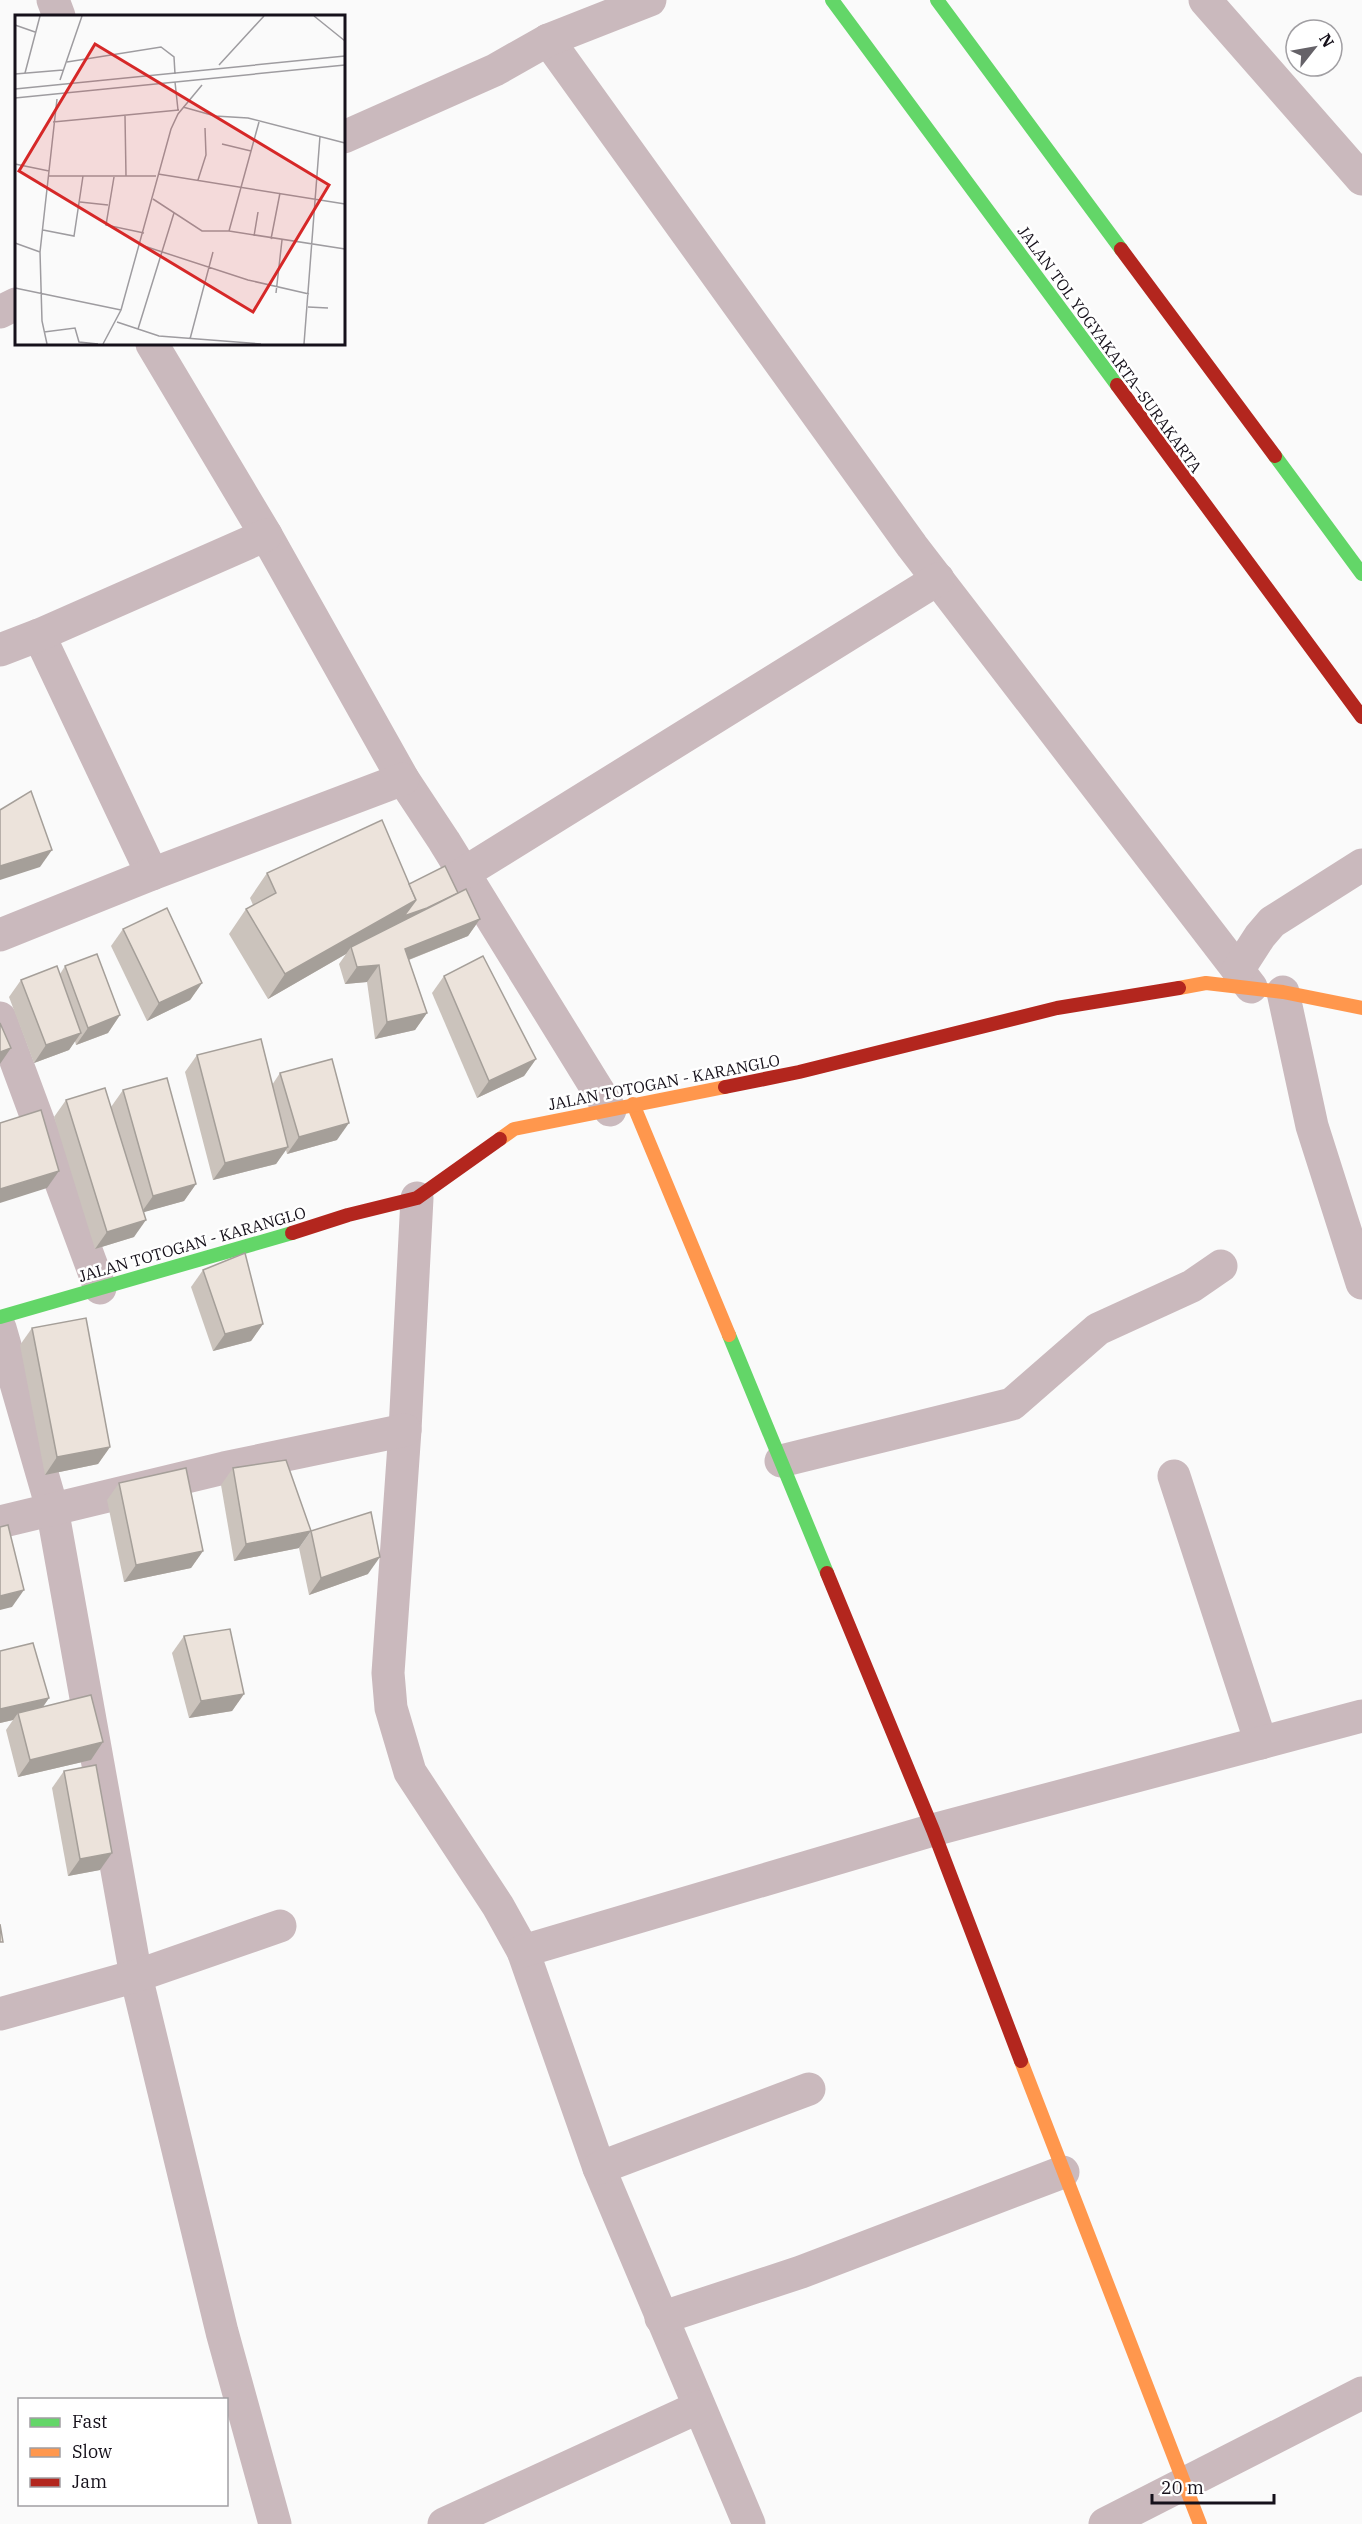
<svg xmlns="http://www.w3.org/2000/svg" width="1362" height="2524" font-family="'IBM Plex Serif',serif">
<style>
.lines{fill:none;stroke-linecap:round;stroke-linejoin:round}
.street{stroke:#cab9bd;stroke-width:33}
.fast{stroke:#63d668;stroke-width:14}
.slow{stroke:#ff974d;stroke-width:14}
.jam{stroke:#b3261e;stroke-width:14}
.wall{fill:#cbc3bc}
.shaded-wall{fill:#a59f99}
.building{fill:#ece3db;stroke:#a59f99;stroke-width:1.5}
.labels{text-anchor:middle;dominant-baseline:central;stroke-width:5;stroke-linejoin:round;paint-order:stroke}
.street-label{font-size:16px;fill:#15101a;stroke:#fff}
.inset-road{fill:none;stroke:#9e9ca0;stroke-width:1.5}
.view{fill:#d62828;fill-opacity:0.15;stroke:#d62828;stroke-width:3}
.inset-edge{fill:none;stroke:#15101a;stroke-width:3}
</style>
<rect width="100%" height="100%" fill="#fafafa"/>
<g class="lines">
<!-- street -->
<g class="street">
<path d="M53,0l6,16"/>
<path d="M1205,0l157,179"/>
<path d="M548,40l364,506 339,441"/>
<path d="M344,137l151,-67 53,-30 102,-40"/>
<path d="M0,312l16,-8"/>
<path d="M152,344l114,191 137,244 41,62 166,269"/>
<path d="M39,635l113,239"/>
<path d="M0,650l39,-15 227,-100"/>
<path d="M464,873l474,-294"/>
<path d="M0,935l152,-61 251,-95"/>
<path d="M1238,970l22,-34 12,-14 90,-57"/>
<path d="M1283,992l29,134 50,157"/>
<path d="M0,1018l100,270"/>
<path d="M417,1198l-12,232 -17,243 3,35 19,64 88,134 25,45 76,217 150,356"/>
<path d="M0,1328l52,180 84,468 86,356 53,192"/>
<path d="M781,1461l231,-57 86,-75 94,-43 29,-20"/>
<path d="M1174,1476l87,267"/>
<path d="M0,1522l224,-54 181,-38"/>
<path d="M523,1951l410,-121 429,-114"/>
<path d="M0,2014l136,-38 144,-50"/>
<path d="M599,2168l210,-79"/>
<path d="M661,2318l140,-46 262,-100"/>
<path d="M444,2524l255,-117"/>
<path d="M1105,2524l257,-131"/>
</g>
<!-- fast -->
<g class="fast">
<path d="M832,0l285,385"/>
<path d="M937,0l184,249"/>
<path d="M1275,456l87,118"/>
<path d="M0,1317l292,-84"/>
<path d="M729,1335l98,238"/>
</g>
<!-- slow -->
<g class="slow">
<path d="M1179,988l27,-5 77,9 79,16"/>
<path d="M633,1104l96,231"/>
<path d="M500,1139l14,-10 211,-42"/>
<path d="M1021,2061l179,463"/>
</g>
<!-- jam -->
<g class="jam">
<path d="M1121,249l154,207"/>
<path d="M1117,385l245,332"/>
<path d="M725,1087l74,-15 258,-64 122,-20"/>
<path d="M292,1233l56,-18 69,-17 83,-59"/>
<path d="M827,1573l106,257 88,231"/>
</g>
</g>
<!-- wall -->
<g class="wall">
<path d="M267,873l142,11 49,9 22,26 -12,17 -59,24 18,53 -12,17 -40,9 -8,-57 -22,2 -6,-20 7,-10 -78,45 -39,-65 17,-25 7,-4 -3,-7z"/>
<path d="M123,929l79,54 -12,17 -43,21 -36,-75z"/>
<path d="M65,966l55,49 -12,18 -32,12 -1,-4 -6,9 -35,13 -25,-66 12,-17 39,-6z"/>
<path d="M444,976l92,83 -12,17 -47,22 -45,-105z"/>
<path d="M197,1055l75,30 8,-12 57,67 -50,14 -1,-4 -10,14 -63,16 -28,-108z"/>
<path d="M123,1090l73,94 -12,17 -41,11 -9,25 -39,12 -41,-132 12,-17 50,22 -5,-15z"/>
<path d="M203,1270l60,54 -12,17 -38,10 -22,-64z"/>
<path d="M32,1328l78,119 -12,17 -53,11 -25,-130z"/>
<path d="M233,1468l66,80 -65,13 -13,-76z"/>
<path d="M119,1483l84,68 -12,17 -67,14 -17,-82z"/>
<path d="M311,1531l57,43 -59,21 -10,-47z"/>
<path d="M184,1636l60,58 -12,17 -43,7 -17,-65z"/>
<path d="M0,1651l49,47 -6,9 60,35 -12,18 -73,17 -12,-47 7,-10 -13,3z"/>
<path d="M64,1771l36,99 -32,6 -16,-88z"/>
</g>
<!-- shaded-wall -->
<g class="shaded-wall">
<path d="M52,850l-12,17 -40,13v-14z"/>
<path d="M460,897l-109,50 -5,7 -78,45 17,-25 131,-74z"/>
<path d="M480,919l-12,17 -75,30 12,-17z"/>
<path d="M379,965l-12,17 -22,2 12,-17z"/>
<path d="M202,983l-12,17 -43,21 12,-18z"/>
<path d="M427,1013l-12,17 -40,9 12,-17z"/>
<path d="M120,1015l-12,18 -32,12 12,-17z"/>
<path d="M81,1033l-12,17 -35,13 12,-18z"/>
<path d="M11,1048l-11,16v-12z"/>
<path d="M536,1059l-12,17 -47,22 12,-17z"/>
<path d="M349,1123l-12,17 -50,14 12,-17z"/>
<path d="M288,1147l-12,17 -63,16 12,-17z"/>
<path d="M59,1171l-12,17 -47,15v-14z"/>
<path d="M196,1184l-12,17 -43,12 12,-17z"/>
<path d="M146,1220l-12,17 -39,12 12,-17z"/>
<path d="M263,1324l-12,17 -38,10 12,-17z"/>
<path d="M110,1447l-12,17 -53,11 12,-18z"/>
<path d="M311,1531l-12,17 -65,13 12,-17z"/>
<path d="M203,1551l-12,17 -67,14 12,-17z"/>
<path d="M380,1557l-12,17 -59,21 12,-17z"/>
<path d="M24,1590l-12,17 -12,3v-14z"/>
<path d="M244,1694l-12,17 -43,7 12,-17z"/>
<path d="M49,1698l-12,17 -19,-2 -5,7 -13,3v-14z"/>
<path d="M103,1742l-12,18 -73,17 12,-17z"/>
<path d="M112,1853l-12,17 -32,6 12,-17z"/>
</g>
<!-- building -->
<g class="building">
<path d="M31,791l21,59 -52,16v-56z"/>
<path d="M382,820l34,80 -131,74 -39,-65 30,-16 -9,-20z"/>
<path d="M445,866l13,27 -31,15 -23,8 12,-16 -7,-16z"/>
<path d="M466,889l14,30 -75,30 22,64 -40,9 -8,-57 -22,2 -6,-20z"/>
<path d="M167,908l35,75 -43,20 -36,-74z"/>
<path d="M97,954l23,61 -32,13 -23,-62z"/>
<path d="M483,956l53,103 -47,22 -45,-105z"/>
<path d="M57,966l24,67 -35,12 -25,-65z"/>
<path d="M0,1023l11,25 -11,4z"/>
<path d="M261,1039l27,108 -63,16 -28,-108z"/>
<path d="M332,1059l17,64 -50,14 -19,-64z"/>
<path d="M167,1078l29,106 -43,12 -30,-106z"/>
<path d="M105,1088l41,132 -39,12 -41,-132z"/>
<path d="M41,1110l18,61 -59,18v-66z"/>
<path d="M245,1253l18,71 -38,10 -22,-64z"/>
<path d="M86,1318l24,129 -53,10 -25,-129z"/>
<path d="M286,1460l25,71 -65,13 -13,-76z"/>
<path d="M186,1468l17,83 -67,14 -17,-82z"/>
<path d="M371,1512l9,45 -59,21 -10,-47z"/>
<path d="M8,1525l16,65 -24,6v-69z"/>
<path d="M230,1629l14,65 -43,7 -17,-65z"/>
<path d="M33,1643l16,55 -49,11v-58z"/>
<path d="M91,1695l12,47 -73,18 -12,-47z"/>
<path d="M96,1765l16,88 -32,6 -16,-88z"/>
<path d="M0,1924l3,18h-3z"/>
</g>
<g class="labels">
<!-- street labels -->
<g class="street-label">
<text transform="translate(1110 349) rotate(54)">JALAN TOL YOGYAKARTA–SURAKARTA</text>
<text transform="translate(664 1082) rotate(-11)">JALAN TOTOGAN - KARANGLO</text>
<text transform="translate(192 1244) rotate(-16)">JALAN TOTOGAN - KARANGLO</text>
</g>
</g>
<!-- overview -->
<g transform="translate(15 15)">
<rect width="330" height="330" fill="#fafafa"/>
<path class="inset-road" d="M299,1l31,25M0,10l20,7M52,47l94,-15 13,10 1,17M204,50l45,-49M10,58l15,-57M0,59l48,-4M45,65l22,-64M160,67l3,28M0,74l330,-33M0,83l330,-33M168,92l32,9 33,2 97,25M110,101l1,60M38,107l126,-12M207,129l29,7M0,149l34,7M143,159l187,30M34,161h107M99,162l-8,48 38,8M183,165l8,-25 -1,-27M138,184l49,32h27l116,18M65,187l28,3M28,215l31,6 9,-60M214,216l30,-109M239,221l4,-24M256,224l9,-46M0,228l25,9M126,230l107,35 61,14M0,273l106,22M261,278l6,-53M293,292l20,1M102,307l42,14 102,8M123,314l36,-116M29,317l31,-4 4,14 19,2M175,324l23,-87M32,329l-5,-23 -2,-69 17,-153M88,329l18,-34 50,-181 7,-15 24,-29M289,329l16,-208"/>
<path class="view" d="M80,29l234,141 -76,127 -234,-141z"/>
<rect width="330" height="330" class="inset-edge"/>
</g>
<!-- legend -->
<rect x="18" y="2398" width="210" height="108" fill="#ffffff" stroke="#a19fa3" stroke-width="1.5"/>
<rect x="30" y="2418" width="30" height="9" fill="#63d668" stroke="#a19fa3" stroke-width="1.5"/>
<text x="72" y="2428" font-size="18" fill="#15101a">Fast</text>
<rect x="30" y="2448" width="30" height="9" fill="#ff974d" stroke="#a19fa3" stroke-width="1.5"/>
<text x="72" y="2458" font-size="18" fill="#15101a">Slow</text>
<rect x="30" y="2478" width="30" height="9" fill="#b3261e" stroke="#a19fa3" stroke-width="1.5"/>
<text x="72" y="2488" font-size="18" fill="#15101a">Jam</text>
<!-- north arrow -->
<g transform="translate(1314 48) rotate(59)"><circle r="28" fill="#ffffff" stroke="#a19fa3" stroke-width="1.5"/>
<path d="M0-4.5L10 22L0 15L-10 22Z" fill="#656268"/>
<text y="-9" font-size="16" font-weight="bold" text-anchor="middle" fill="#15101a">N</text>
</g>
<!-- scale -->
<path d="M1152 2494v9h122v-9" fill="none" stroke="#15101a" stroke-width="3"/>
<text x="1161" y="2494" font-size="18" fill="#15101a" stroke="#ffffff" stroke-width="4.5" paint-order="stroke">20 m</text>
</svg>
